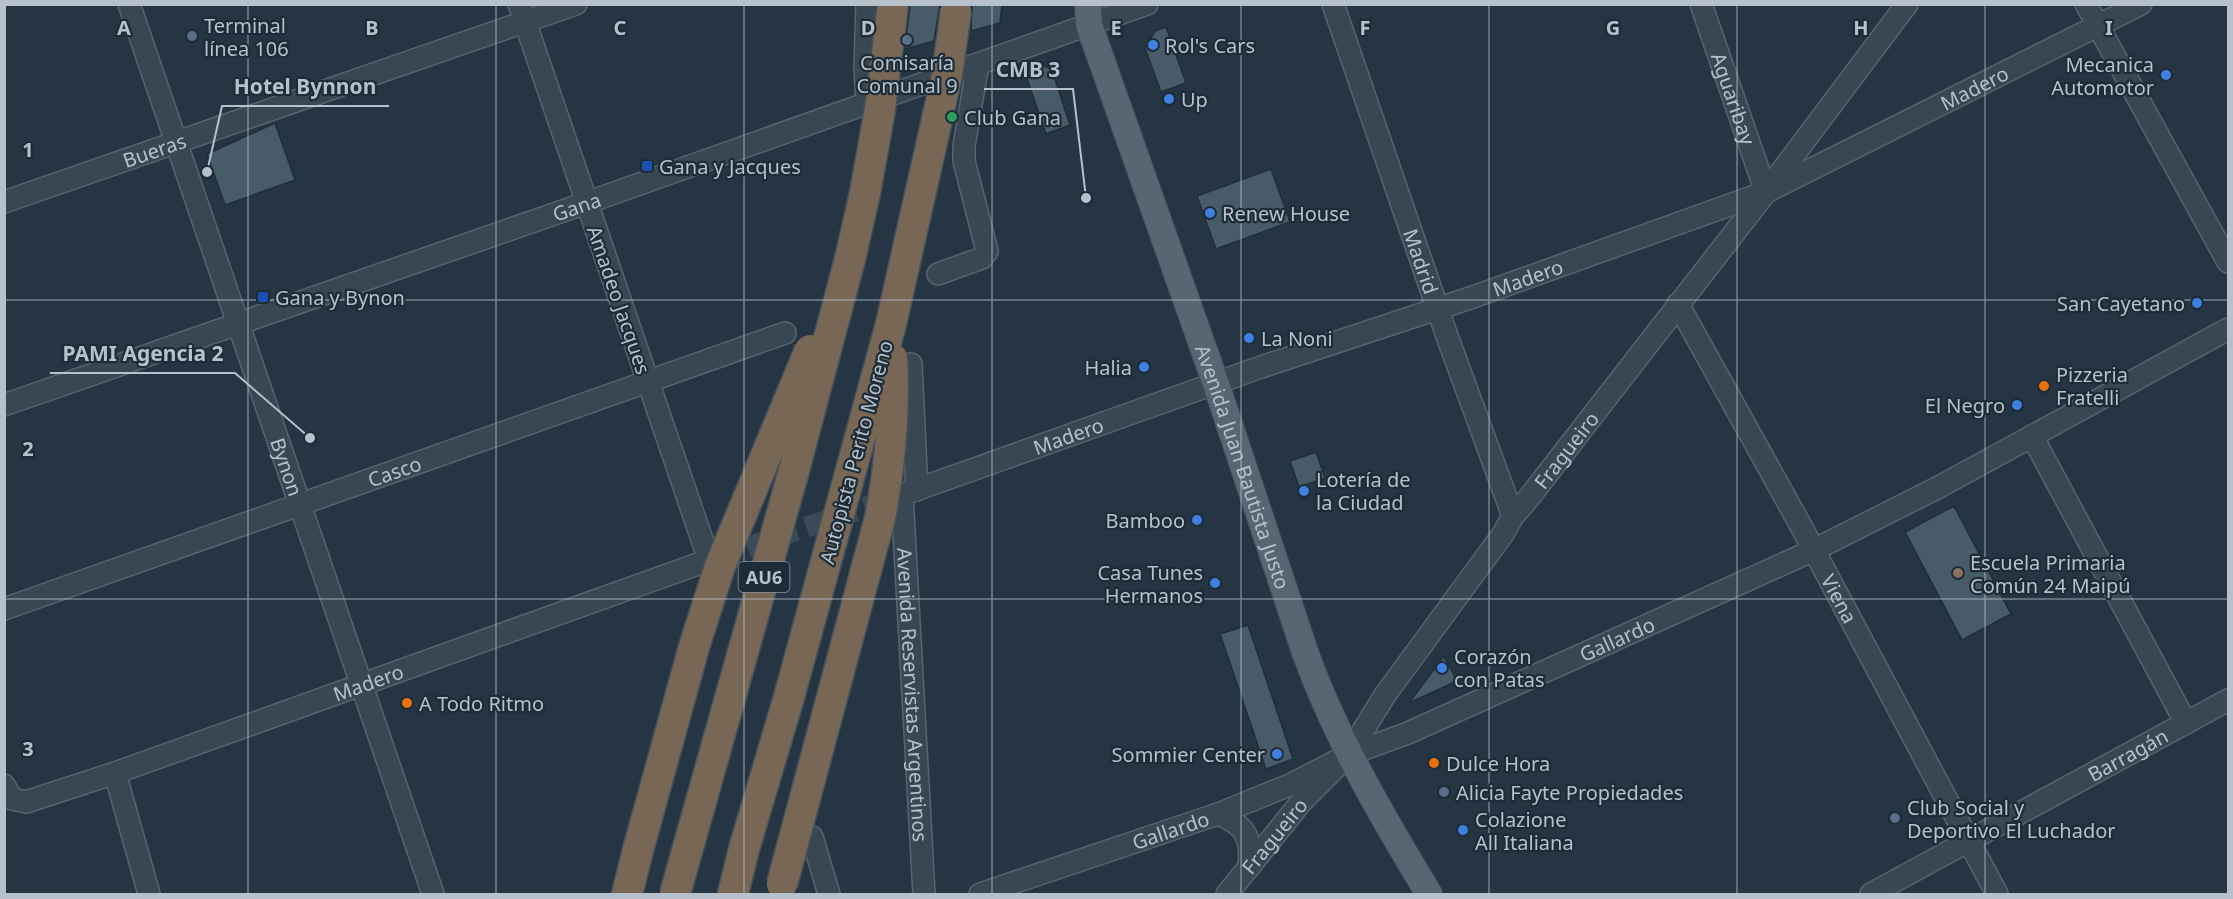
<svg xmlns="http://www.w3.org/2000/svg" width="2233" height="899" font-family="'Noto Sans',sans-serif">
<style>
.building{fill:#485b69;stroke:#202e3a;stroke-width:1.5}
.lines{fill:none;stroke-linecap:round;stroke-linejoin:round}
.minor-tunnel{stroke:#3b4a58;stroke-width:21;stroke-dasharray:21 10;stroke-linecap:butt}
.minor-casing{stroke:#576470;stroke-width:24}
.major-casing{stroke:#43505c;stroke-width:28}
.highway-casing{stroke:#44515d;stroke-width:33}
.minor{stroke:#394752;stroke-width:21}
.major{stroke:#576672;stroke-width:26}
.highway{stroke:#796756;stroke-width:30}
.highway-bridge-casing{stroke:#44515d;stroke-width:33;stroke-linecap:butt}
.highway-bridge{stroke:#796756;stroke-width:30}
.grid{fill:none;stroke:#b6c1cc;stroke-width:1.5;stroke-opacity:0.55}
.service-dot{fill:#5c6f8a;stroke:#1e2c38;stroke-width:2}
.shop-dot{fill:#3f7fe0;stroke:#1e2c38;stroke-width:2}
.leisure-dot{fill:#2e9e5b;stroke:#1e2c38;stroke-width:2}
.transit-dot{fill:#1a4fb4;stroke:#1e2c38;stroke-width:2}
.food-dot{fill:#e8710a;stroke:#1e2c38;stroke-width:2}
.education-dot{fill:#8d6e63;stroke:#1e2c38;stroke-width:2}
.labels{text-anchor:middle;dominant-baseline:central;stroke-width:4.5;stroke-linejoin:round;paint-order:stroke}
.shield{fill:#1e2c38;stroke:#8894a0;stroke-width:1.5}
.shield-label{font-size:18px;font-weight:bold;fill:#b6c1cc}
.poi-label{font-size:20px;fill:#b6c1cc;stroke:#1e2c38;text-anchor:start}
.street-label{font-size:20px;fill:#b6c1cc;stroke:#1e2c38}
.grid-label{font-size:20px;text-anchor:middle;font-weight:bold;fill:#b6c1cc;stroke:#1e2c38;stroke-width:4.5;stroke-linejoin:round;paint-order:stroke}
.leader{fill:none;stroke:#b6c1cc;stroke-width:2}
.callout-dot{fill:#b6c1cc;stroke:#1e2c38;stroke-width:2}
.callout-label{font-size:21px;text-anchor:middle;font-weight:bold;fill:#b6c1cc;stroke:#1e2c38;stroke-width:4.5;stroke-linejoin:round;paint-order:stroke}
</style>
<rect width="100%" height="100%" fill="#253543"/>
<!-- building -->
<g class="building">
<path d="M910,4h30l-6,37 -29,8z"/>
<path d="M972,4h30l-2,19 -29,8z"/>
<path d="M1166,27l20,56 -25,9 -16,-44 10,-17z"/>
<path d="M1045,66l7,4 18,55 -24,9 -21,-61z"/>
<path d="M275,123l20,57 -70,25 -18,-51z"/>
<path d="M1271,169l19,53 -74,27 -19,-53z"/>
<path d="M1316,452l9,26 -26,9 -9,-26z"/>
<path d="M1954,506l57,108 -49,26 -57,-108z"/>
<path d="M1248,625l45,134 -27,10 -46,-135z"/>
<path d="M1444,656l13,25 -48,22z"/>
</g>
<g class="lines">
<!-- minor-tunnel -->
<path class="minor-tunnel" d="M718,557l175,-59"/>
<!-- minor casing -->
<g class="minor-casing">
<g id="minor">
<path id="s1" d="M129,4l304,890"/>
<path d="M867,4l-2,63 2,35"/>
<path id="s2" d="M1333,4l114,332 66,180"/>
<path id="s3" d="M1701,4l65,188"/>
<path d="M2086,4l142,258"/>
<path id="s4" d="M4,202l572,-198"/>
<path d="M938,274l44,-16 5,-7 -23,-90v-15l14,-82"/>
<path id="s5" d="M1678,304l123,222 196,368"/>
<path d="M911,364l6,126"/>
<path id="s6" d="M4,405l582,-202 561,-199"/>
<path d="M2032,436l154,287"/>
<path id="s7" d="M902,495l22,399"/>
<path id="s8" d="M893,498l371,-132 209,-69 293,-105 375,-188"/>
<path id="s9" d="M4,609l781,-276"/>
<path d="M115,773l34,121"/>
<path id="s10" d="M4,785l8,14 14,3 89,-29 594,-213 -190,-556"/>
<path d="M1218,814c28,11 34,24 31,53"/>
<path d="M812,837l17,57"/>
<path id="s11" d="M980,894l238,-80 74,-30 56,-29 60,-22 406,-183 125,-63 289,-158"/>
<path id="s12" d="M1227,894l76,-94 45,-45 37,-60 118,-161 10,-18 15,-17 238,-307 141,-188"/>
<path id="s13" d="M1871,894l357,-194"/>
</g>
</g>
<!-- major casing -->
<g class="major-casing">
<g id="major">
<path id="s14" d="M1088,4l1,21 127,359 89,268c31,86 77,164 124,242"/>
</g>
</g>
<!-- highway casing -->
<g class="highway-casing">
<g id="highway">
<path d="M627,894l11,-44"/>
<path d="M733,894l11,-45 45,-152"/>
</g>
</g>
<!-- minor -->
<use href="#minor" class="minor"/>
<!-- major -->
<use href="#major" class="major"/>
<!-- highway -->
<use href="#highway" class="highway"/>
<!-- highway-bridge casing -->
<g class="highway-bridge-casing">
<g id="highway-bridge">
<path d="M789,697l102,-373 56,-249 9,-65"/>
<path d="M638,850l56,-203 26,-81 90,-216"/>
<path d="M782,884l98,-366c10,-52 15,-108 12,-160"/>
<path d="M675,894l118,-420 57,-215 15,-66 15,-84 13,-105"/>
</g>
</g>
<!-- highway-bridge -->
<use href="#highway-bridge" class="highway-bridge"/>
</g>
<!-- grid -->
<path class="grid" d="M248,4v890M496,4v890M744,4v890M992,4v890M1241,4v890M1489,4v890M1737,4v890M1985,4v890M4,300h2224M4,599h2224"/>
<!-- markers -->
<g class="service-dot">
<circle cx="192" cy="36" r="6"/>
<circle cx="907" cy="40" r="6"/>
<circle cx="1444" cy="792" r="6"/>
<circle cx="1895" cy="818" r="6"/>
</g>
<g class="shop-dot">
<circle cx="1153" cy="45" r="6"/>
<circle cx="2166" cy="75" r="6"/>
<circle cx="1169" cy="99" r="6"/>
<circle cx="1210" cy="213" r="6"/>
<circle cx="2197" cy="303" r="6"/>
<circle cx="1249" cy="338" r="6"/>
<circle cx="1144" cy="367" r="6"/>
<circle cx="2017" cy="405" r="6"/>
<circle cx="1304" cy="491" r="6"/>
<circle cx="1197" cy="520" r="6"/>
<circle cx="1215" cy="583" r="6"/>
<circle cx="1442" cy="668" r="6"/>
<circle cx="1277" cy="754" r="6"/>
<circle cx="1463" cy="830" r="6"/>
</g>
<circle class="leisure-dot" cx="952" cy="117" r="6"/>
<g class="transit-dot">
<rect x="641" y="160" width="12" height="12" rx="3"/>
<rect x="257" y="291" width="12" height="12" rx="3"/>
</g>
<g class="food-dot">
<circle cx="2044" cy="386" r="6"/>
<circle cx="407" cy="703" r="6"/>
<circle cx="1434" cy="763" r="6"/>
</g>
<circle class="education-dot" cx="1958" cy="573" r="6"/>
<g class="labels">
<!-- shield labels -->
<rect class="shield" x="738.5" y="562" width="51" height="30" rx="4.5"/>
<g class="shield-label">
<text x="764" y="577">AU6</text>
</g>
<!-- poi labels -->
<g class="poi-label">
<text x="204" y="25">Terminal<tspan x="204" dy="23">línea 106</tspan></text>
<text x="1165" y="45">Rol's Cars</text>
<text x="907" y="62" text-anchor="middle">Comisaría<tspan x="907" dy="23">Comunal 9</tspan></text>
<text x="2154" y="64" text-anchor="end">Mecanica<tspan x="2154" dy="23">Automotor</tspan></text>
<text x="1181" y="99">Up</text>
<text x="964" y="117">Club Gana</text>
<text x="659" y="166">Gana y Jacques</text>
<text x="1222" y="213">Renew House</text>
<text x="275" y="297">Gana y Bynon</text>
<text x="2185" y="303" text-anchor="end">San Cayetano</text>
<text x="1261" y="338">La Noni</text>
<text x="1132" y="367" text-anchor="end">Halia</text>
<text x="2056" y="374">Pizzeria<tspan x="2056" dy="23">Fratelli</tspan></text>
<text x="2005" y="405" text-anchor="end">El Negro</text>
<text x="1316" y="479">Lotería de<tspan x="1316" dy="23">la Ciudad</tspan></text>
<text x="1185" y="520" text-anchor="end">Bamboo</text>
<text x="1970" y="562">Escuela Primaria<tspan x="1970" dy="23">Común 24 Maipú</tspan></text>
<text x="1203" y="572" text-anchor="end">Casa Tunes<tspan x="1203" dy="23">Hermanos</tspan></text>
<text x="1454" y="656">Corazón<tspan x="1454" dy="23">con Patas</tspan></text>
<text x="419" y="703">A Todo Ritmo</text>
<text x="1265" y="754" text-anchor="end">Sommier Center</text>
<text x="1446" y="763">Dulce Hora</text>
<text x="1456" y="792">Alicia Fayte Propiedades</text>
<text x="1907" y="807">Club Social y<tspan x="1907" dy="23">Deportivo El Luchador</tspan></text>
<text x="1475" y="819">Colazione<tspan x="1475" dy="23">All Italiana</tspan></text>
</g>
<!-- street labels -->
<g class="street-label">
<text stroke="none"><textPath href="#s8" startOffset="1158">Madero</textPath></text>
<text stroke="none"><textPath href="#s3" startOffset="100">Aguaribay</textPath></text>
<text stroke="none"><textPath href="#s4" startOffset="159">Bueras</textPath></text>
<text stroke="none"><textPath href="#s6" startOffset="606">Gana</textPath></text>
<text stroke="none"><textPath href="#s2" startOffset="272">Madrid</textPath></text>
<text stroke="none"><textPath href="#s8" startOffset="672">Madero</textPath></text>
<text transform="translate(619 300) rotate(71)">Amadeo Jacques</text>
<text stroke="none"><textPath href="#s8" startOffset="186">Madero</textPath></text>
<text stroke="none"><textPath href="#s12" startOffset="560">Fragueiro</textPath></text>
<text transform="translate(856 452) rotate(-75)">Autopista Perito Moreno</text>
<text stroke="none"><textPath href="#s1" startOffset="489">Bynon</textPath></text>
<text stroke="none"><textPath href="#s14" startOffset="489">Avenida Juan Bautista Justo</textPath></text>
<text stroke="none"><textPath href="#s9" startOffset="414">Casco</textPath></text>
<text stroke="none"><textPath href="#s5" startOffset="336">Viena</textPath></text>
<text stroke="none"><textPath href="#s11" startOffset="687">Gallardo</textPath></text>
<text stroke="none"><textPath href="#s10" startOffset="393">Madero</textPath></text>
<text stroke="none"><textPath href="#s7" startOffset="200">Avenida Reservistas Argentinos</textPath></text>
<text stroke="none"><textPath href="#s13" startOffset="292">Barragán</textPath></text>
<text stroke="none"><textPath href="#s11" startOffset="201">Gallardo</textPath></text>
<text stroke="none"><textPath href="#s12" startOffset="75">Fragueiro</textPath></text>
</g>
</g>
<g class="grid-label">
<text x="124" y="35">A</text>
<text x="372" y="35">B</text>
<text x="620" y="35">C</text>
<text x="868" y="35">D</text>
<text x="1116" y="35">E</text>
<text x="1365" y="35">F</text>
<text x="1613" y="35">G</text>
<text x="1861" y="35">H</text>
<text x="2109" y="35">I</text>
<text x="28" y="157">1</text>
<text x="28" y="456">2</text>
<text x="28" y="756">3</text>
</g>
<!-- callouts -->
<path class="leader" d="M1086 198L1073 89H984M207 172L222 106H389M310 438L235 373H50"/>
<g class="callout-dot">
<circle cx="1086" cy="198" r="6"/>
<circle cx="207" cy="172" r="6"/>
<circle cx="310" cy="438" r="6"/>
</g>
<g class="callout-label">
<text x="1028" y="77">CMB 3</text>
<text x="305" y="94">Hotel Bynnon</text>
<text x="143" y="361">PAMI Agencia 2</text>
</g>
<!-- border -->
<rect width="2233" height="899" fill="none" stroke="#b6c1cc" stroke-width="12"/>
</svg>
